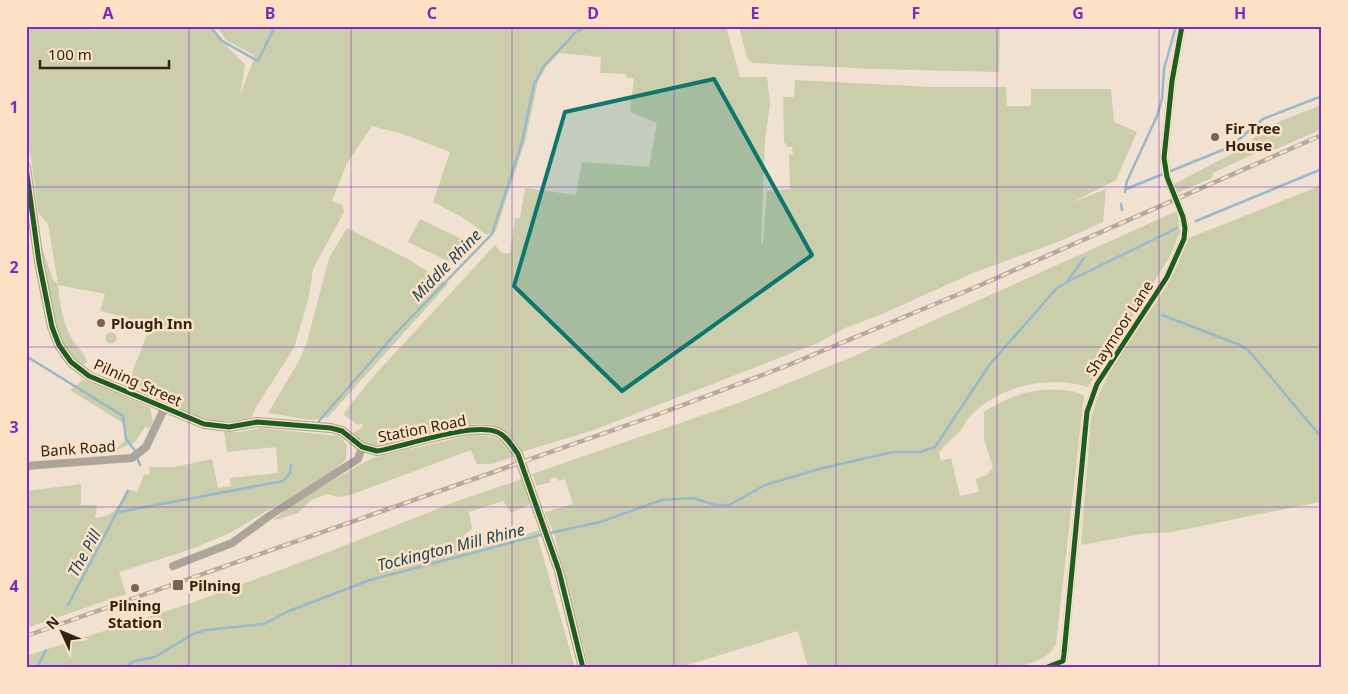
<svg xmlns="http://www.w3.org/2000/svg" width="1348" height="694" font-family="'Noto Sans',sans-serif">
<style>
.green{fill:#cbceaa}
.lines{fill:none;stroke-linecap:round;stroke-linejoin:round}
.stream{stroke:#96b9cd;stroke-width:2.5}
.street{stroke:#aca59a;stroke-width:8}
.secondary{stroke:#aca397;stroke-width:10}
.rail-casing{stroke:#b4aa9f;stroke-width:4.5}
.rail{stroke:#fde1c4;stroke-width:2.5;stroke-dasharray:8;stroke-linecap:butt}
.cycleway-casing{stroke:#fde1c4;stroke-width:8}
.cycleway{stroke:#1b5e20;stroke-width:5}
.marked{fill:#0f766e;fill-opacity:0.2;stroke:#0f766e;stroke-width:4;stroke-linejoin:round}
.grid{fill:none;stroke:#7b2cbf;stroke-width:1;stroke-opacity:0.55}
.poi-dot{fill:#736659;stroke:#fde1c4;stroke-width:2}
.labels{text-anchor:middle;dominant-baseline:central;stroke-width:5;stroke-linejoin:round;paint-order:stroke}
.poi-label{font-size:15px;font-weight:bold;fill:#2f2419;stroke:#fde1c4;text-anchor:start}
.street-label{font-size:15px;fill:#2f2419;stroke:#fde1c4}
.water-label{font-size:16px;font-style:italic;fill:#19465f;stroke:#fde1c4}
.neatline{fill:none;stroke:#7b2cbf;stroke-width:2}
.grid-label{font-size:16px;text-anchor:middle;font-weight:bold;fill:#7b2cbf}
</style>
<rect width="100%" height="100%" fill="#f0e1d1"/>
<!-- green -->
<g class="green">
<path d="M26,26h63l3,4 24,-4h92l37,39 -5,30 15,-39 -29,-16 -9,-14h509l14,51h27l3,27 -5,36 -4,103h2l4,-52 23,-2 -1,-34 4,-1 -1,-7h-4l-4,-5 -1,-45h11l1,-17 136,7h75l1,19h24v-17h80l3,33 23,10 -21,48 -45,23 35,-14 -3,33 -40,18 -90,33 -93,42 -35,13 -27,15 -227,88 -70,21c-3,-5 -7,-13 -11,-17 -39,-34 -104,24 -147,8 -4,-2 -8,-6 -12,-9l11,-6 1,-5 -5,2 -14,-10 1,-3 25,-32 125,-135 6,7 9,2 5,-36h5l5,-30 51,7 6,-33 67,5 8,-44 -27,-11 4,-34h-7l-1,-4 -26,-1 1,-16 -42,-4 -13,14 -8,14 -12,57 -30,93 -9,4 -25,-18 -29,-15 17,-50 -47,-18 -31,-8 -25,37 -15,38 10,4 2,7 -31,57 -4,27 -15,52 -38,59 -4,10c-10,2 -21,5 -31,4 -35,-2 -62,-24 -90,-38l2,-13 16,-41 -23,-6 2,-5 -28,-7 5,-17 -47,-9c2,19 4,37 14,54 5,9 14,14 15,24l-7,2 -21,-20 -19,-103 13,38 5,4 -10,-60 -10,-12 -7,-55 -5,-20z"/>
<path d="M739,26h261l-1,46 -126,-3 -121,-6 -5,-5z"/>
<path d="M1322,105v24l-50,22h-12l-47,22 -1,5 -35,15 -3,-9 67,-35 27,-23z"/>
<path d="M1322,185v338l-3,-21 -147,30 -31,2 -60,11 10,-125c12,-52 48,-88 75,-133 9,-15 16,-33 23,-49z"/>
<path d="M1177,211l3,21 -11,26 -81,129c-39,-12 -87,-2 -117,28 -5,5 -7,11 -11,16 -7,8 -15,13 -21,22l2,8 10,-3 9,38 19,-4 -3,-13 11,-4 6,-8 -9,-27v-28c28,-20 68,-29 100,-17l-28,249c-9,17 -25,18 -41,24h-207l-10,-37 -121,37h-88l-34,-131 -10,-25 28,-8 -8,-25 -7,2 -2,-4 -6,2 1,3 -14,4 -5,-12 212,-73 113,-46z"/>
<path d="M420,219l46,22 -12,23 -46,-22z"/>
<path d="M347,228l59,30 42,26 -120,133 -17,3 -43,-7 31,-52 8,-19 22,-84z"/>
<circle cx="111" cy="338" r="5.5"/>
<path d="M80,379l22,7 48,22 3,13 -3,7 -5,-1 -10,15 -21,9 12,-12 -3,-16 -53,-33 12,-9z"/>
<path d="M261,428l78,8 8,9 -1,14 -12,12 -104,62 -41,17 -70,22 7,22 -100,34v-137l55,-7v21h16l-2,13c21,-2 23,-12 32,-29l10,3 7,-17 6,-1 -1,-7h25l38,-8 6,29 13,-2 -1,-8 48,-5 -2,-26 -49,5 -3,-20h15z"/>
<path d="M471,435c20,0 34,2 42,22l-22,7h-14l-6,-14 -121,45 -12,2 -10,-3 -17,6 -13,13 -26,8 28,-22 72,-41z"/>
<path d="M525,478l8,25 -22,10 -8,-12 -34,11 3,17 -9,7 5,14 72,-20 -2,9 37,129h-549v-12l168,-54 129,-48 137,-54z"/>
</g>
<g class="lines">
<!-- stream -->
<g class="stream">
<path d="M210,26l12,15 36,20 17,-35"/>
<path d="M1126,189l104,-42 33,-28 59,-23"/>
<path d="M1125,192l2,-11 30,-65 5,-17 2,-30 12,-43"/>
<path d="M1121,204l1,6"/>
<path d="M1196,221l126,-52"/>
<path d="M1069,281l108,-53"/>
<path d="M1162,315l78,30 9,6 73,87"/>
<path d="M26,356l97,60 3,23 10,13"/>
<path d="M319,421l77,-88 96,-99 30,-92 12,-58 10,-18 32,-34 12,-6"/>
<path d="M137,457l3,8"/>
<path d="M119,512l164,-31 7,-8 1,-8"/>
<path d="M550,533l50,-11 62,-22 31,-2 22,7h14l36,-20 54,-16 73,-17h28l15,-5 55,-83 67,-76 9,-5 18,-25"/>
<path d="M68,605l60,-114"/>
<path d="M37,668l9,-18"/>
<path d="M123,668l12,-7 20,-4 38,-23 13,-4 58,-6 25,-13 81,-31 174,-46"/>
</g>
<!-- street -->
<g class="street">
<path d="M26,466l106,-8 14,-11 18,-38"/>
<path d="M173,566l59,-23 40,-29 86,-55 4,-12"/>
<path d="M1045,668l18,-7 1,-7 23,-242 10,-28 70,-107 17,-38 1,-11 -2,-11 -16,-40 -3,-19 8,-77 10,-55"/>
</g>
<!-- secondary -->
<path class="secondary" d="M26,167l13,95 13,65 7,18 12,17 18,14 115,48 25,3 28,-5 74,6 11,3 20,16 15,4c29,-5 95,-29 120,-19 9,3 15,14 21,22l41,117 24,97"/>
<!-- rail casing -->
<g class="rail-casing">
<path id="rail" d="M26,636l633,-222 127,-48 190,-79 346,-152"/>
</g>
<!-- rail -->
<use href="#rail" class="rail"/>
<!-- cycleway casing -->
<g class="cycleway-casing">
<g id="cycleway">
<path d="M26,167l13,95 13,65 7,18 12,17 18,14 115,48 25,3 28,-5 74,6 11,3 20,16 15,4c29,-5 95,-29 120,-19 9,3 15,14 21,22l41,117 24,97"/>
<path d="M1045,668l18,-7 1,-7 23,-242 10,-28 70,-107 17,-38 1,-11 -2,-11 -16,-40 -3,-19 8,-77 10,-55"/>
</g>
</g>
<!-- cycleway -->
<use href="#cycleway" class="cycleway"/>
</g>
<!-- marked area -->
<path class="marked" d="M714,79l98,176 -190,136 -108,-105 51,-174z"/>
<!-- grid -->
<path class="grid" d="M189,26v642M351,26v642M512,26v642M674,26v642M836,26v642M997,26v642M1159,26v642M26,187h1296M26,347h1296M26,507h1296"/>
<!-- markers -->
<g class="poi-dot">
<circle cx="1215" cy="137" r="5"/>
<circle cx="101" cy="323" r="5"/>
<rect x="172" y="579" width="12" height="12" rx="2.5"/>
<circle cx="135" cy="588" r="5"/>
</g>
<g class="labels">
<!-- poi labels -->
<g class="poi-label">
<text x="1225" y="128">Fir Tree<tspan x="1225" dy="17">House</tspan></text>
<text x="111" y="323">Plough Inn</text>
<text x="189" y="585">Pilning</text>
<text x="135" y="605" text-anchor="middle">Pilning<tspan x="135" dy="17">Station</tspan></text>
</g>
<!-- street labels -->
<g class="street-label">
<text transform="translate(1119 328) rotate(-57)">Shaymoor Lane</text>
<text transform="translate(138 382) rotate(24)">Pilning Street</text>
<text transform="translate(422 428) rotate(-11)">Station Road</text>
<text transform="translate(78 448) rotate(-4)">Bank Road</text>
</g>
<!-- water labels -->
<g class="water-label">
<text transform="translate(446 265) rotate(-46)">Middle Rhine</text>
<text transform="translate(451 547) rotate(-14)">Tockington Mill Rhine</text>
<text transform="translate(84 553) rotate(-61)">The Pill</text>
</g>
</g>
<!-- border -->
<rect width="1348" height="694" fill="none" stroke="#fde1c4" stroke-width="55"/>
<!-- north arrow -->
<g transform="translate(62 632) rotate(314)" stroke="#fde1c4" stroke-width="4" paint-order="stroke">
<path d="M0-4L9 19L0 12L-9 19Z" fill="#2f2419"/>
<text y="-8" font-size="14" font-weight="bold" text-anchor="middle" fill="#2f2419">N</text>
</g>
<!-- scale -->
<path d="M40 60v8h129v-8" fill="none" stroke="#2f2419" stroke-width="2.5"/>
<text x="48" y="60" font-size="15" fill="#2f2419" stroke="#fde1c4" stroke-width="4" paint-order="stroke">100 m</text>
<rect x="28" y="28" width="1292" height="638" class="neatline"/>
<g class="grid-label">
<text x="108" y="19">A</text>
<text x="270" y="19">B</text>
<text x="432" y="19">C</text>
<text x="593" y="19">D</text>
<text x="755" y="19">E</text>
<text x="916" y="19">F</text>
<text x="1078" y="19">G</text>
<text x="1240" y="19">H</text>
<text x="14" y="113">1</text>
<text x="14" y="273">2</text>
<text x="14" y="433">3</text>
<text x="14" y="592">4</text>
</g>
</svg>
